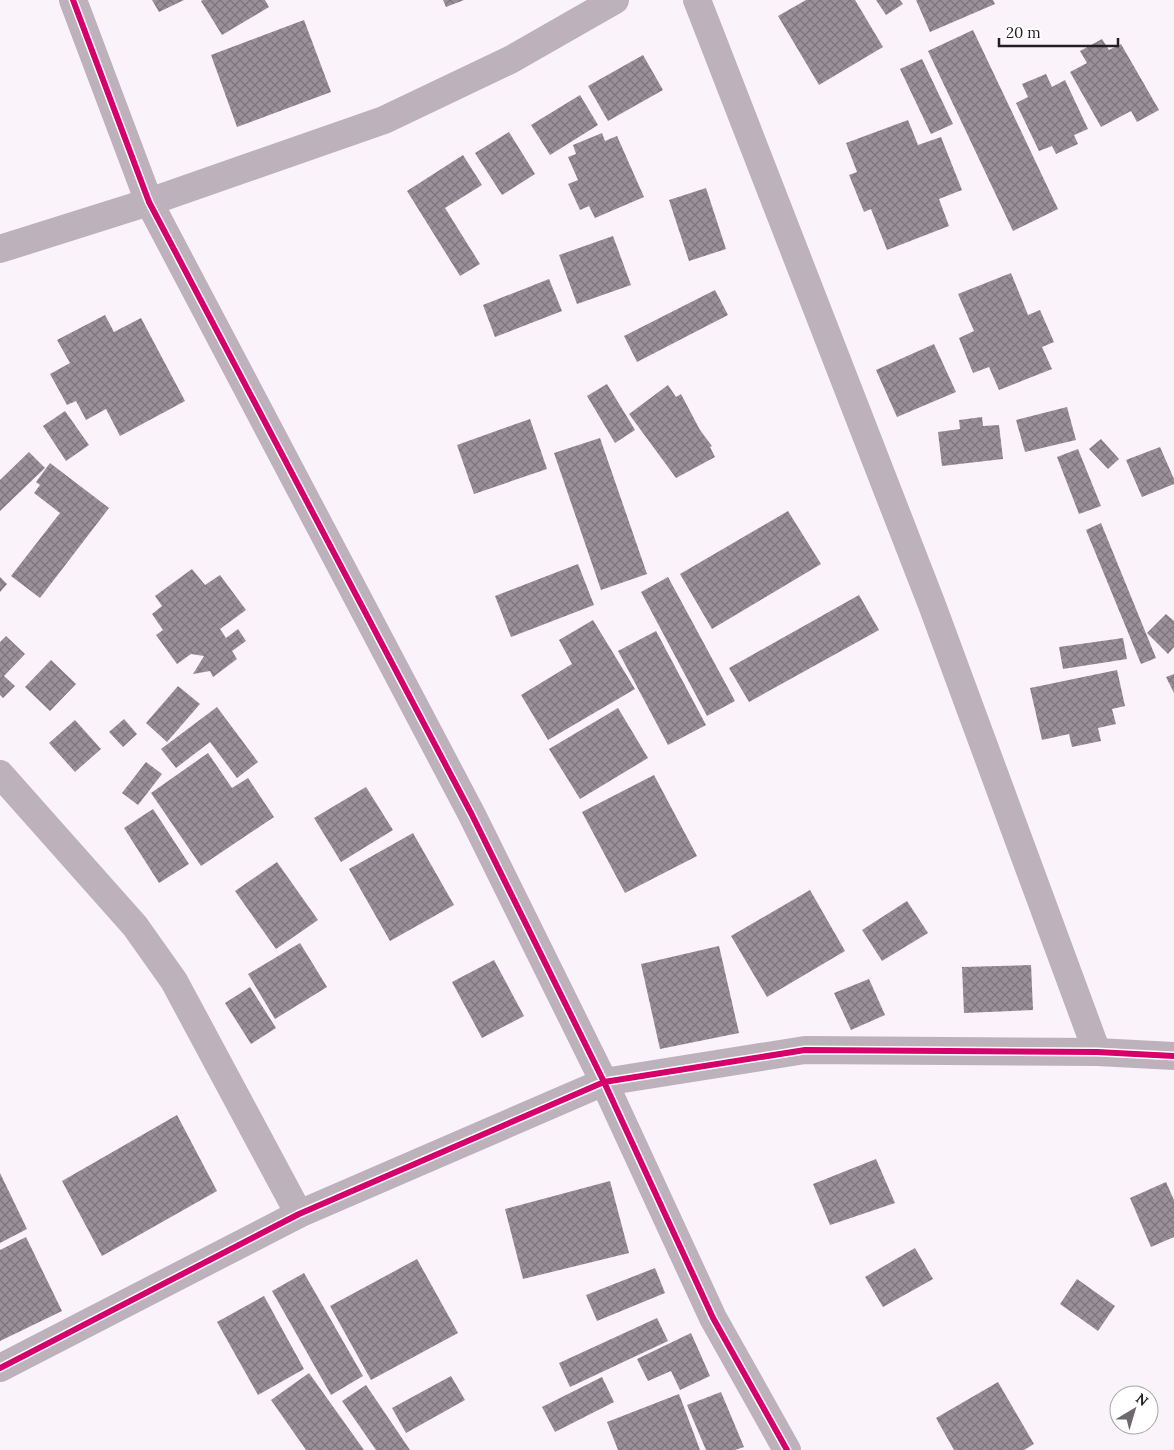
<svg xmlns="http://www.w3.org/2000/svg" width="1174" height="1450" font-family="Lora,serif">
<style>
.building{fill:url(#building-cross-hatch)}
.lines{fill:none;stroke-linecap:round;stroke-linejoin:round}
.minor{stroke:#bdb2bc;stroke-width:28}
.cycleway-casing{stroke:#fff;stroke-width:9}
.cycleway{stroke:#d6006c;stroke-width:6}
</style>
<defs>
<pattern id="building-cross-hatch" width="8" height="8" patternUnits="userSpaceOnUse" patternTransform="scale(1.25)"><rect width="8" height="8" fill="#9a9099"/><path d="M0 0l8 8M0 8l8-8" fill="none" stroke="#7d757c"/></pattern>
</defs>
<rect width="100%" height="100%" fill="#faf3f9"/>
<!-- building -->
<g class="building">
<path d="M152,0h32l-25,12z"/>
<path d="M203,0h62l4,7 -47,28 -21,-34z"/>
<path d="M443,0h21l-18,7z"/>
<path d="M806,0h49l28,47 -64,38 -41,-69z"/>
<path d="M876,0h24l3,4 -17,11z"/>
<path d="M916,0h77l2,4 -65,28z"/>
<path d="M304,20l27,72 -94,35 -26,-72z"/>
<path d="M973,30l85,179 -45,22 -85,-180z"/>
<path d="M1102,39l7,11 12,-6 38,66 -22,12 -6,-11 -30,16 -31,-55 17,-9 -7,-12z"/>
<path d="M643,55l20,35 -55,31 -20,-35z"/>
<path d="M922,59l31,65 -22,10 -31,-65z"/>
<path d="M1046,74l6,13 13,-7 23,49 -14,6 4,9 -22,10 -4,-8 -13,5 -23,-48 12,-6 -6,-13z"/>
<path d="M580,95l18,30 -48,30 -19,-30z"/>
<path d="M908,120l10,25 23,-8 21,53 -23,9 10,27 -62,24 -16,-41 -7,3 -15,-37 8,-3 -11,-29z"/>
<path d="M509,132l26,42 -33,21 -27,-42z"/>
<path d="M602,133l3,8 12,-5 27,61 -49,21 -6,-12 -9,4 -12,-26 10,-4 -10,-23 8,-3 -3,-9z"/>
<path d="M463,155l19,30 -37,23 35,56 -20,12 -53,-85z"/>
<path d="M706,188l20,61 -37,12 -20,-61z"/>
<path d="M613,236l18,49 -54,19 -18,-49z"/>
<path d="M1011,273l17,42 12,-5 14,32 -12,5 10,22 -53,21 -10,-23 -16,6 -14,-35 15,-7 -16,-37z"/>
<path d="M549,279l13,32 -67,26 -12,-32z"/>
<path d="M715,290l13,25 -91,47 -13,-26z"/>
<path d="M105,315l9,17 27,-14 44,83 -65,35 -14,-27 -20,11 -10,-19 -9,4 -17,-31 20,-11 -13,-23z"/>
<path d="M934,344l22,48 -59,25 -21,-47z"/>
<path d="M607,384l28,46 -20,13 -28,-47z"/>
<path d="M668,385l8,12 5,-3 19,36 12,16 -2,1 5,10 -39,21 -47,-64z"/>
<path d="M1067,407l9,33 -51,12 -9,-32z"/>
<path d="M65,411l24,34 -23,16 -23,-35z"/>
<path d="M982,417l1,9 16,-1 4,34 -61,7 -4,-34 22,-3 -1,-9z"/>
<path d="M530,419l17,50 -73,25 -17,-49z"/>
<path d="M600,438l47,136 -46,16 -47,-137z"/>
<path d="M1101,439l18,20 -11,10 -19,-20z"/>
<path d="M1160,447l14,32v5l-32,13 -16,-37z"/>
<path d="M1078,449l23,57 -22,8 -22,-57z"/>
<path d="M29,452l16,16 -45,43v-31z"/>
<path d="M50,463l59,45 -69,90 -29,-22 49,-63 -26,-20 6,-8 -4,-3z"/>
<path d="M788,511l33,53 -109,65 -32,-55z"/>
<path d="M1101,523l55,135 -15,6 -55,-134z"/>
<path d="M578,564l16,41 -83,32 -16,-41z"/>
<path d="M192,569l13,16 15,-10 26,35 -26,19 6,9 12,-9 8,12 -14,10 5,8 -24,18 -3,-6 -17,3 11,-18 -13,-2 -14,10 -21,-29 7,-5 -11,-16 10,-8 -7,-10z"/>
<path d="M0,577l7,7 -7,8z"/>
<path d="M668,577l67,124 -28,15 -66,-124z"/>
<path d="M859,595l20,35 -130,72 -20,-34z"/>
<path d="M1166,614l8,7v26l-6,7 -21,-21z"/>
<path d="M593,620l42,69 -87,51 -27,-45 51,-31 -13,-24z"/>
<path d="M656,631l50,94 -38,20 -50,-94z"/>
<path d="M6,636l19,18 -21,22 11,10 -12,12 -3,-3v-53z"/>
<path d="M1123,638l4,21 -64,10 -4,-22z"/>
<path d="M51,660l25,24 -26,27 -25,-24z"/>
<path d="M1117,670l8,36 -13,3 4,15 -18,4 3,13 -29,6 -3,-13 -27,6 -12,-52z"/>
<path d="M1174,674v19l-8,-16z"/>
<path d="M178,686l22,18 -33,38 -21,-19z"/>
<path d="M217,707l41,55 -21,16 -27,-36 -34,26 -15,-19z"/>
<path d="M618,708l30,50 -68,41 -31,-50z"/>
<path d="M124,719l13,15 -14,13 -14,-15z"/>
<path d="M75,720l26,29 -26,23 -26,-29z"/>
<path d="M208,753l24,35 16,-10 26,39 -73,49 -50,-73z"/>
<path d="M146,762l16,12 -24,31 -16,-12z"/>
<path d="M654,775l43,81 -72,37 -43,-81z"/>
<path d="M366,787l27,43 -52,32 -27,-44z"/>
<path d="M153,809l36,55 -30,19 -35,-55z"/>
<path d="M413,833l41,72 -64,36 -41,-72z"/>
<path d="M277,862l41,58 -42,29 -41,-58z"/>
<path d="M810,890l35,61 -78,46 -36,-61z"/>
<path d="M907,901l21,32 -46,28 -20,-31z"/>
<path d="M300,943l27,44 -52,32 -27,-45z"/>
<path d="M719,946l20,87 -79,16 -19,-85z"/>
<path d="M494,960l30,56 -42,22 -30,-56z"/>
<path d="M1031,965l2,45 -69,3 -2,-46z"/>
<path d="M869,979l16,36 -34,15 -17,-37z"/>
<path d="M250,987l26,41 -25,16 -26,-41z"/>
<path d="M177,1115l40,76 -115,65 -40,-75z"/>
<path d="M876,1159l19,44 -65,22 -17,-41z"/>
<path d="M0,1173l27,56 -27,14z"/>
<path d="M610,1181l19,72 -106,26 -18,-70z"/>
<path d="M1166,1182l8,18v37l-23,10 -21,-49z"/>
<path d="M26,1237l36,74 -62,30v-91z"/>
<path d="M915,1248l18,31 -50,28 -18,-30z"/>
<path d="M417,1259l41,74 -87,47 -41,-74z"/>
<path d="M655,1268l10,25 -68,28 -11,-26z"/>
<path d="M304,1273l59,103 -32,19 -59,-104z"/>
<path d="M1077,1279l38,27 -17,25 -38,-27z"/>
<path d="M264,1296l40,73 -46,26 -41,-73z"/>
<path d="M657,1318l11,23 -98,46 -11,-24z"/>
<path d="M691,1333l19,43 -30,14 -9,-19 -23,10 -11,-22z"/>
<path d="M309,1373l55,77h-58l-35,-50z"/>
<path d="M451,1376l14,24 -59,33 -14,-25z"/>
<path d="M602,1377l12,25 -59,30 -13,-25z"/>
<path d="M998,1382l36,62 -10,6h-70l-18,-32z"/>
<path d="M366,1385l44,65h-34l-34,-49z"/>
<path d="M721,1392l23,55 -9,3h-29l-19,-45z"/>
<path d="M679,1394l21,56h-82l-11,-28z"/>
</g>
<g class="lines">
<!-- minor -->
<g class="minor">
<path d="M73,0l76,202 323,613 132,267 109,236 74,132"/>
<path d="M697,0l235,605 165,447"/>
<path d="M0,249l149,-47 235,-82 126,-60 105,-60"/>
<path d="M0,774l135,152 39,55 125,233"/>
<path d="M0,1368l299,-154 305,-132 201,-32 292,2 77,4"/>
</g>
<!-- cycleway casing -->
<g class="cycleway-casing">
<g id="cycleway">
<path d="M73,0l76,202 323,613 132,267 109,236 74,132"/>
<path d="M0,1368l299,-154 305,-132 201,-32 292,2 77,4"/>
</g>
</g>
<!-- cycleway -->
<use href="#cycleway" class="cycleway"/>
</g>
<!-- north arrow -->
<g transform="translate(1134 1410) rotate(38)"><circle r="24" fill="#ffffff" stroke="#a7a5a7"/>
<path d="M0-4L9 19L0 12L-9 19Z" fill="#6e696d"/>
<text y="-8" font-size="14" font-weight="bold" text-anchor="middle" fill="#221e22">N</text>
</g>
<!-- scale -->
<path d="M999 38v8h119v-8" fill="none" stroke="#221e22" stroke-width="2.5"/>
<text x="1006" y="38" font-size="15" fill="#221e22" stroke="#ffffff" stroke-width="4" paint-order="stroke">20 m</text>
</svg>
